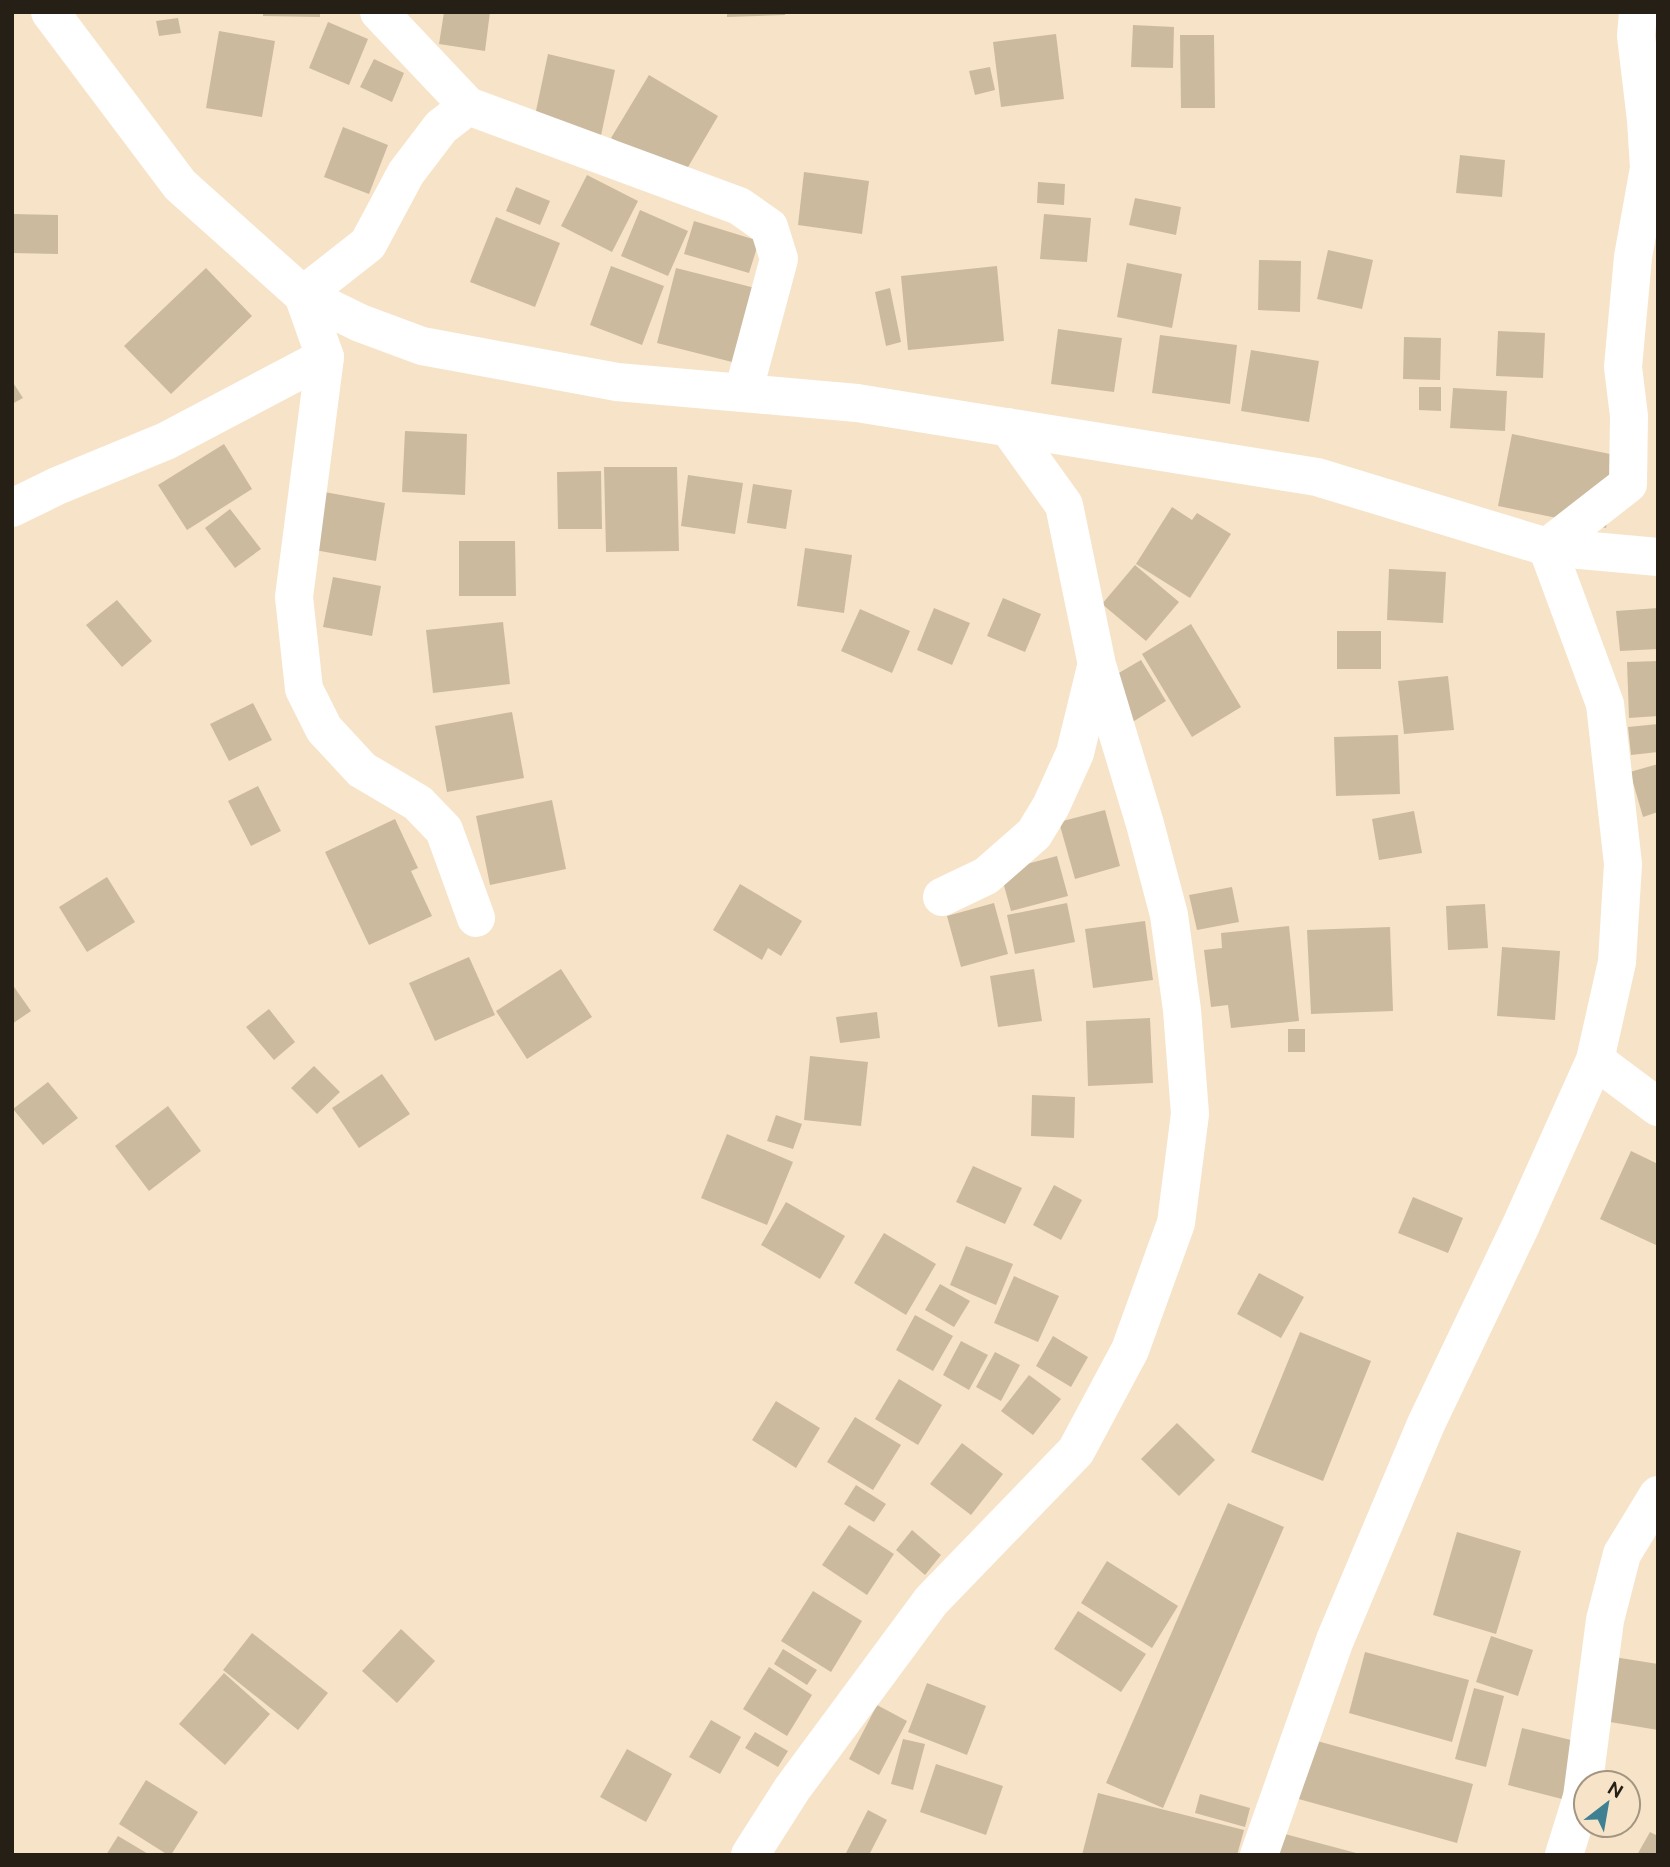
<svg xmlns="http://www.w3.org/2000/svg" width="1670" height="1867" font-family="Ubuntu,sans-serif">
<style>
.building{fill:#ccba9e}
.lines{fill:none;stroke-linecap:round;stroke-linejoin:round}
.minor{stroke:#fff;stroke-width:38}
</style>
<rect width="100%" height="100%" fill="#f7e4c8"/>
<!-- building -->
<g class="building">
<path d="M263,12h57v5l-57,-1z"/>
<path d="M444,12h46l-5,39 -46,-7z"/>
<path d="M727,12h58v3l-58,2z"/>
<path d="M178,18l3,15 -22,3 -3,-15z"/>
<path d="M328,22l40,17 -19,46 -40,-17z"/>
<path d="M1133,25l41,2 -1,41 -42,-1z"/>
<path d="M219,31l56,10 -13,76 -56,-9z"/>
<path d="M1056,34l8,65 -63,8 -8,-65z"/>
<path d="M1180,35h34l1,73h-34z"/>
<path d="M548,54l67,16 -15,70 -67,-15z"/>
<path d="M374,59l30,14 -12,29 -32,-15z"/>
<path d="M990,67l5,23 -20,5 -6,-24z"/>
<path d="M649,75l69,41 -37,63 -70,-41z"/>
<path d="M343,127l45,18 -19,49 -45,-17z"/>
<path d="M1460,155l45,5 -3,37 -46,-4z"/>
<path d="M804,172l65,9 -7,53 -64,-9z"/>
<path d="M587,175l51,26 -26,51 -51,-26z"/>
<path d="M1038,182l27,2 -1,21 -27,-2z"/>
<path d="M516,187l34,14 -10,24 -34,-14z"/>
<path d="M1135,198l46,9 -5,28 -47,-10z"/>
<path d="M640,210l48,21 -20,45 -47,-20z"/>
<path d="M12,214l46,1v39l-46,-1z"/>
<path d="M1044,214l47,4 -4,44 -47,-3z"/>
<path d="M496,217l64,26 -25,64 -65,-25z"/>
<path d="M694,221l65,20 -10,32 -65,-19z"/>
<path d="M1328,250l45,10 -11,49 -45,-10z"/>
<path d="M1259,260l42,1 -1,51 -42,-2z"/>
<path d="M1127,263l55,11 -10,54 -55,-11z"/>
<path d="M611,266l53,20 -22,59 -52,-20z"/>
<path d="M997,266l7,75 -96,9 -7,-74z"/>
<path d="M206,268l46,48 -81,78 -47,-48z"/>
<path d="M676,268l87,22 -19,75 -87,-22z"/>
<path d="M890,288l11,54 -15,4 -11,-54z"/>
<path d="M1058,329l64,9 -8,54 -63,-8z"/>
<path d="M1498,331l47,2 -2,45 -47,-2z"/>
<path d="M1160,335l77,10 -7,59 -78,-11z"/>
<path d="M1404,337l37,1 -1,42 -37,-1z"/>
<path d="M1251,350l68,11 -10,61 -68,-11z"/>
<path d="M12,381l11,17 -11,6z"/>
<path d="M1419,387h22v24l-22,-1z"/>
<path d="M1453,388l54,3 -2,40 -55,-3z"/>
<path d="M405,431l62,3 -2,61 -63,-3z"/>
<path d="M1512,434l108,22 -14,72 -108,-22z"/>
<path d="M224,444l28,45 -65,41 -29,-45z"/>
<path d="M604,467h73l2,84 -73,1z"/>
<path d="M601,471l1,58h-44l-1,-57z"/>
<path d="M688,475l55,8 -8,51 -54,-8z"/>
<path d="M753,484l39,6 -6,39 -39,-6z"/>
<path d="M319,491l66,12 -9,58 -67,-12z"/>
<path d="M1172,507l20,13 5,-7 34,21 -41,64 -54,-34z"/>
<path d="M230,509l31,40 -26,19 -30,-40z"/>
<path d="M459,541h56l1,55h-57z"/>
<path d="M805,548l47,7 -8,58 -47,-7z"/>
<path d="M1135,565l44,37 -33,39 -44,-37z"/>
<path d="M1389,569l57,3 -3,51 -56,-3z"/>
<path d="M333,577l48,9 -9,50 -49,-9z"/>
<path d="M1003,598l38,16 -16,38 -38,-16z"/>
<path d="M117,600l35,41 -30,26 -36,-42z"/>
<path d="M934,608l36,15 -18,42 -35,-15z"/>
<path d="M1658,608v41l-38,2 -4,-40z"/>
<path d="M860,609l50,22 -18,42 -51,-22z"/>
<path d="M503,622l7,62 -77,9 -7,-63z"/>
<path d="M1191,624l50,83 -49,30 -50,-83z"/>
<rect x="1337" y="631" width="44" height="38"/>
<path d="M1141,660l25,41 -35,22 -26,-42z"/>
<path d="M1658,661v55l-29,2 -2,-56z"/>
<path d="M1448,676l6,54 -50,4 -6,-53z"/>
<path d="M253,703l19,37 -43,21 -19,-37z"/>
<path d="M512,712l12,66 -77,14 -12,-66z"/>
<path d="M1658,724v28l-27,3 -3,-28z"/>
<path d="M1398,735l2,59 -64,2 -2,-59z"/>
<path d="M1658,764v48l-15,5 -13,-45z"/>
<path d="M258,786l23,45 -30,15 -23,-45z"/>
<path d="M552,800l14,69 -76,16 -14,-69z"/>
<path d="M1105,810l15,56 -45,13 -16,-57z"/>
<path d="M1414,811l8,42 -43,7 -7,-41z"/>
<path d="M395,819l23,49 -7,3 21,45 -63,29 -44,-93z"/>
<path d="M1057,856l11,40 -57,15 -11,-40z"/>
<path d="M107,877l28,45 -48,30 -28,-45z"/>
<path d="M740,884l62,37 -21,35 -13,-8 -6,12 -49,-30z"/>
<path d="M1232,887l7,35 -42,8 -8,-35z"/>
<path d="M994,903l14,51 -47,13 -14,-51z"/>
<path d="M1067,903l8,39 -60,12 -8,-39z"/>
<path d="M1485,904l3,44 -40,2 -2,-44z"/>
<path d="M1145,921l8,59 -60,8 -8,-59z"/>
<path d="M1289,926l10,95 -68,7 -3,-23 -17,2 -7,-57 18,-2 -1,-15z"/>
<path d="M1390,927l3,84 -82,3 -4,-84z"/>
<path d="M1502,947l58,4 -5,69 -58,-4z"/>
<path d="M469,957l26,58 -60,26 -26,-58z"/>
<path d="M561,969l31,48 -65,42 -31,-48z"/>
<path d="M1034,969l8,52 -44,6 -8,-51z"/>
<path d="M12,984l19,27 -19,13z"/>
<path d="M269,1009l26,33 -21,18 -28,-33z"/>
<path d="M877,1012l3,26 -40,5 -4,-26z"/>
<path d="M1150,1018l3,65 -65,3 -2,-65z"/>
<rect x="1288" y="1029" width="17" height="23"/>
<path d="M810,1056l58,6 -7,64 -57,-6z"/>
<path d="M314,1066l26,26 -23,22 -26,-26z"/>
<path d="M382,1074l28,40 -51,34 -27,-40z"/>
<path d="M48,1082l30,36 -35,27 -30,-36z"/>
<path d="M1032,1095l43,2 -1,41 -43,-2z"/>
<path d="M168,1106l33,45 -52,40 -34,-45z"/>
<path d="M776,1115l26,9 -9,25 -26,-8z"/>
<path d="M727,1134l66,28 -26,63 -66,-27z"/>
<path d="M1631,1151l27,13v82l-58,-27z"/>
<path d="M973,1166l49,22 -17,36 -49,-22z"/>
<path d="M1054,1185l28,15 -21,40 -28,-15z"/>
<path d="M1413,1197l50,21 -15,35 -50,-20z"/>
<path d="M786,1202l59,34 -25,43 -59,-34z"/>
<path d="M884,1233l52,31 -30,51 -52,-32z"/>
<path d="M966,1246l47,18 -17,41 -46,-20z"/>
<path d="M1259,1273l45,24 -23,41 -44,-24z"/>
<path d="M1014,1276l45,20 -21,46 -44,-19z"/>
<path d="M940,1284l30,17 -16,26 -29,-17z"/>
<path d="M915,1315l38,21 -20,35 -37,-21z"/>
<path d="M1300,1332l71,29 -48,120 -72,-29z"/>
<path d="M1053,1336l35,21 -17,30 -35,-21z"/>
<path d="M961,1341l27,14 -19,35 -26,-15z"/>
<path d="M995,1352l25,13 -19,36 -25,-14z"/>
<path d="M1029,1375l32,24 -28,36 -32,-24z"/>
<path d="M899,1379l43,26 -24,40 -43,-26z"/>
<path d="M776,1401l44,27 -24,40 -44,-28z"/>
<path d="M855,1417l46,28 -28,45 -46,-28z"/>
<path d="M1177,1423l38,37 -36,36 -38,-37z"/>
<path d="M962,1443l41,31 -32,41 -41,-31z"/>
<path d="M856,1485l30,19 -12,18 -30,-18z"/>
<path d="M1228,1503l56,24 -121,281 -57,-25z"/>
<path d="M849,1525l45,29 -27,41 -45,-30z"/>
<path d="M912,1530l29,25 -16,20 -29,-25z"/>
<path d="M1457,1532l64,19 -25,83 -63,-19z"/>
<path d="M1107,1561l71,45 -26,42 -71,-45z"/>
<path d="M813,1591l49,30 -31,51 -50,-31z"/>
<path d="M1078,1611l68,43 -25,38 -67,-43z"/>
<path d="M401,1629l34,32 -38,42 -35,-32z"/>
<path d="M252,1633l76,60 -30,37 -75,-60z"/>
<path d="M1491,1636l42,14 -15,46 -42,-14z"/>
<path d="M783,1649l34,21 -10,15 -33,-21z"/>
<path d="M1365,1652l104,28 -17,62 -103,-29z"/>
<path d="M1614,1657l44,7v66l-54,-9z"/>
<path d="M769,1667l43,28 -25,41 -44,-27z"/>
<path d="M224,1673l46,41 -45,51 -46,-41z"/>
<path d="M927,1683l59,23 -19,49 -59,-23z"/>
<path d="M1474,1688l30,8 -18,71 -31,-8z"/>
<path d="M877,1705l30,16 -28,54 -30,-16z"/>
<path d="M711,1720l30,17 -21,37 -31,-17z"/>
<path d="M1522,1728l53,13 -13,58 -54,-14z"/>
<path d="M755,1732l33,19 -10,16 -33,-19z"/>
<path d="M903,1739l22,5 -12,46 -22,-6z"/>
<path d="M1310,1739l163,45 -16,59 -162,-45z"/>
<path d="M627,1749l45,25 -26,48 -46,-25z"/>
<path d="M936,1764l67,22 -17,49 -66,-23z"/>
<path d="M146,1780l52,32 -27,43h-3l-49,-31z"/>
<path d="M1098,1793l146,37 -7,25h-155z"/>
<path d="M1200,1794l50,14 -5,19 -50,-14z"/>
<path d="M868,1810l19,10 -18,35h-24z"/>
<path d="M1650,1832l8,4v19h-21z"/>
<path d="M1285,1834l75,20v1h-81z"/>
<path d="M118,1836l32,19h-44z"/>
</g>
<g class="lines">
<!-- minor -->
<g class="minor">
<path d="M50,12l130,173 123,110 57,28 62,23 195,36 240,21 460,74 230,70 111,10"/>
<path d="M379,12l89,94 271,100 30,21 10,32 -36,134"/>
<path d="M325,357l-31,240 10,92 20,40 38,41 56,33 26,27 32,88"/>
<path d="M12,508l45,-22 109,-45 159,-84 -22,-62 65,-51 38,-71 35,-46 27,-21"/>
<path d="M1547,547l81,-63 1,-68 -6,-49 10,-110 16,-89 -3,-48 -10,-84 2,-24"/>
<path d="M942,897l44,-21 48,-42 17,-28 24,-53 21,-86"/>
<path d="M1595,1060l63,47"/>
<path d="M750,1855l42,-66 139,-188 145,-150 54,-101 46,-127 14,-109 -8,-104 -13,-95 -24,-91 -48,-159 -33,-160 -56,-78"/>
<path d="M1259,1855l76,-215 91,-216 95,-199 74,-165 22,-98 6,-98 -18,-160 -58,-157"/>
<path d="M1564,1855l18,-58 23,-177 17,-66 36,-59"/>
</g>
</g>
<!-- border -->
<rect width="1670" height="1867" fill="none" stroke="#261f15" stroke-width="28"/>
<!-- north arrow -->
<g transform="translate(1607 1804) rotate(31)"><circle r="33" fill="#f7e4c8" stroke="#a39580" stroke-width="2"/>
<path d="M0-5L12 26L0 18L-12 26Z" fill="#3f8193"/>
<text y="-10" font-size="19" font-weight="bold" text-anchor="middle" fill="#261f15">N</text>
</g>
</svg>
